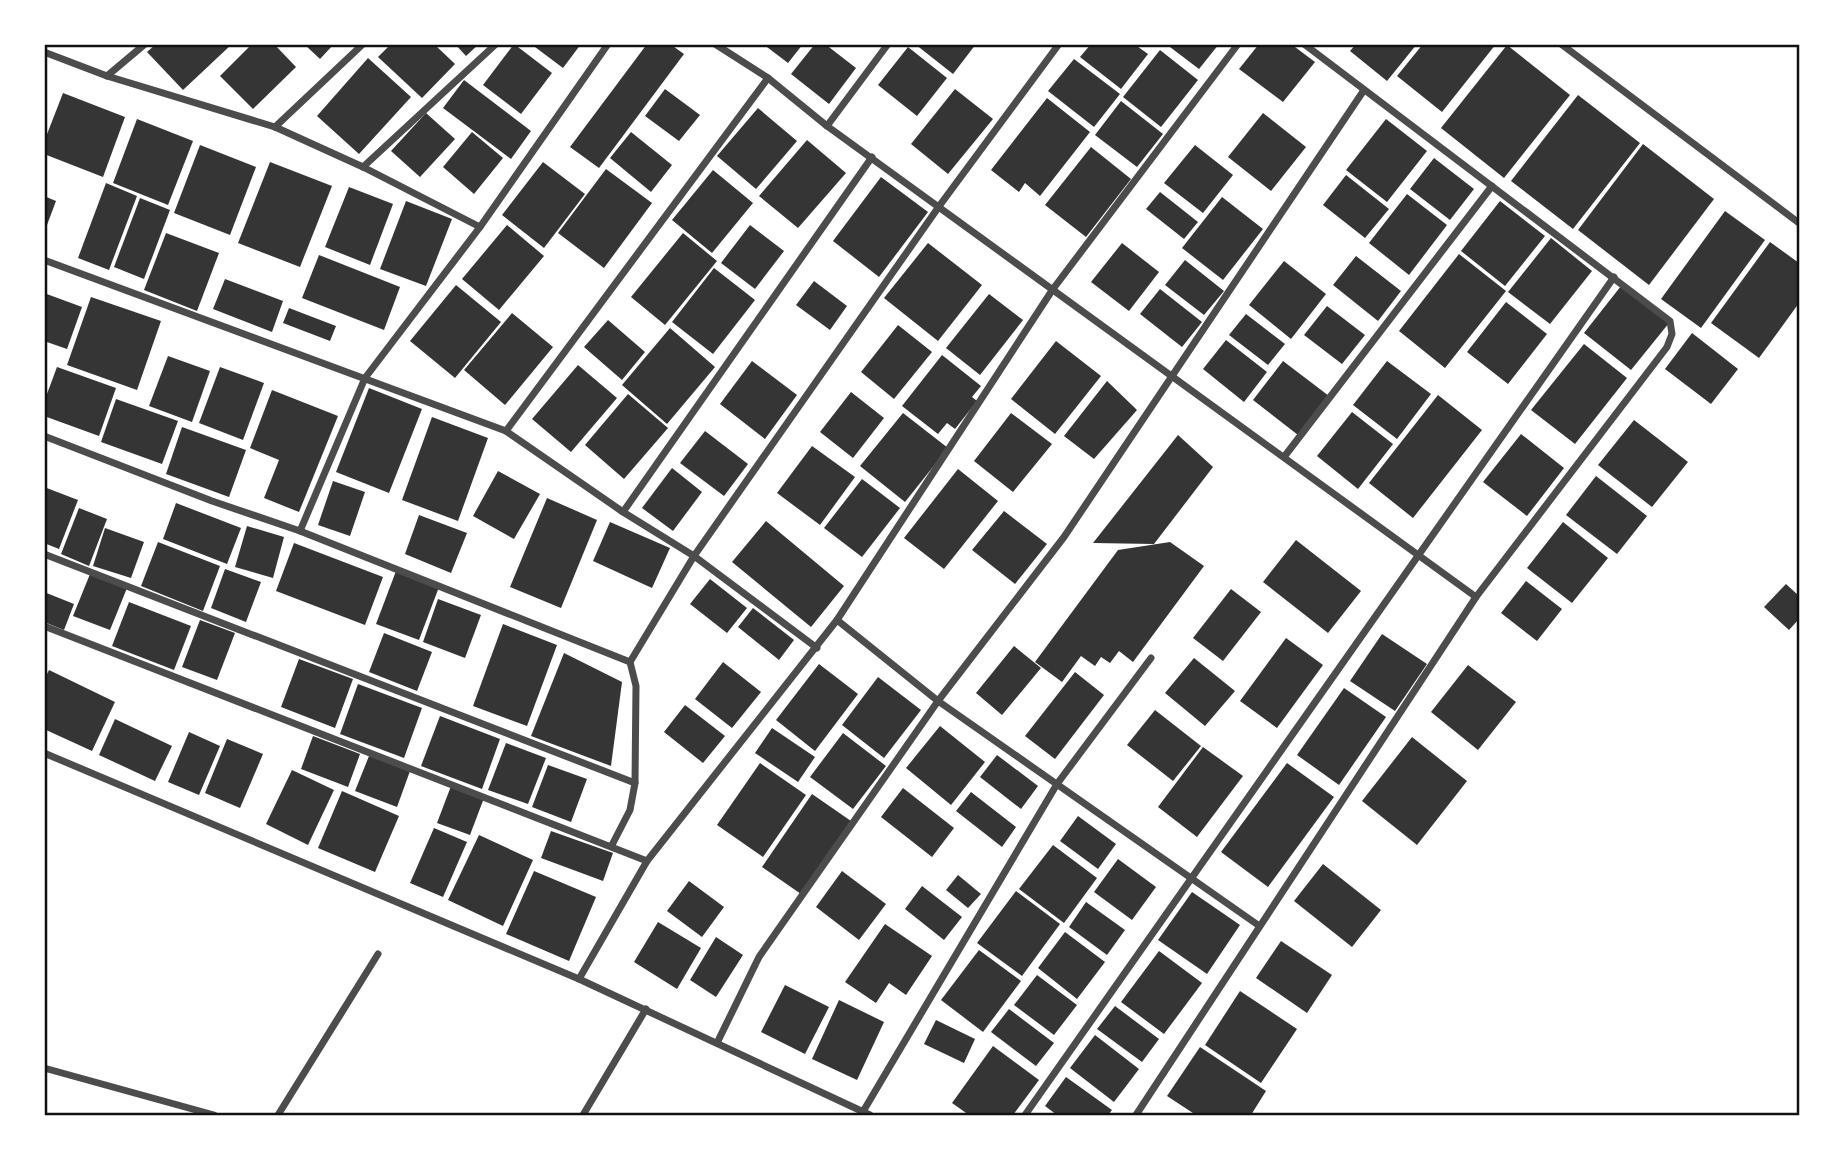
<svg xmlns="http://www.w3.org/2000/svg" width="1843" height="1159" font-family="'Roboto Condensed',sans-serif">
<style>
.building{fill:#353535}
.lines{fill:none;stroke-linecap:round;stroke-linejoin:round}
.minor{stroke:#4c4c4c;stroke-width:7}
.neatline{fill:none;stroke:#111;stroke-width:2.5}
</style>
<rect width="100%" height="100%" fill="#fff"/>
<!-- building -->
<g class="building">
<path d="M156,44h76l-49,46 -36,-38z"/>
<path d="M252,44h22l22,23 -43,42 -33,-33z"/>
<path d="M304,44h30l-14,15z"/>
<path d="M391,44h43l21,20 -33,34 -44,-41z"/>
<path d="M455,44h24l-13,12z"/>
<path d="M514,44l38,29 -31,41 -38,-29z"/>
<path d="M531,44h50l-18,24z"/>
<path d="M647,44h23l14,10 -85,114 -29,-21z"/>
<path d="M763,44h40l-15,19z"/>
<path d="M815,44h10l31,24 -27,36 -38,-30z"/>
<path d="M915,44h61l-23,30z"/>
<path d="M1091,44h43l14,10 -27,35 -41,-32z"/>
<path d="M1166,44h53l-20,25z"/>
<path d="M1259,44h32l24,18 -32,40 -44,-33z"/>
<path d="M1356,44h61l-30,37 -37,-30z"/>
<path d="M1423,44h73l-54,68 -45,-36z"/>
<path d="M1507,45l63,50 -66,83 -63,-50z"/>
<path d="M908,47l39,31 -30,38 -39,-31z"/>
<path d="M1160,50l38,30 -37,47 -38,-30z"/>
<path d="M368,58l43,39 -52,57 -42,-38z"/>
<path d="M1074,59l46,35 -26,33 -46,-36z"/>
<path d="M464,80l67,51 -20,28 -68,-51z"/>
<path d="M665,89l35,26 -21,26 -34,-25z"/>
<path d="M955,89l38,30 -45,55 -37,-30z"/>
<path d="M63,93l62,24 -22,60 -59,-23v-12z"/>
<path d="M1578,95l62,48 -67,86 -62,-48z"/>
<path d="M1047,98l43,34 -50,64 -15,-13 -6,9 -28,-22z"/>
<path d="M1121,101l42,33 -26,33 -42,-32z"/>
<path d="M758,108l39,33 -41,48 -39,-33z"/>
<path d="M426,113l29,26 -35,38 -29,-26z"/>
<path d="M1263,113l43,34 -35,44 -43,-34z"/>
<path d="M137,119l56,22 -25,64 -55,-22z"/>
<path d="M1386,119l41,32 -40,51 -41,-32z"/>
<path d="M472,132l31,26 -29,36 -31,-27z"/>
<path d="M631,132l41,33 -21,27 -41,-34z"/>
<path d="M807,140l39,33 -48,55 -39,-32z"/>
<path d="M1643,144l71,55 -65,86 -71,-55z"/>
<path d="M200,145l56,22 -26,68 -56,-22z"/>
<path d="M1195,145l38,30 -30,38 -39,-30z"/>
<path d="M1091,147l40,32 -45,58 -41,-32z"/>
<path d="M1434,158l40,31 -24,31 -40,-31z"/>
<path d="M270,162l62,24 -32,81 -62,-24z"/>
<path d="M543,162l42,32 -41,54 -42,-33z"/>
<path d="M606,169l46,34 -48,65 -46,-35z"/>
<path d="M713,170l40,33 -41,50 -40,-33z"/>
<path d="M1346,175l43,34 -24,29 -42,-33z"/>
<path d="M881,177l47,35 -49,65 -46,-36z"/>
<path d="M106,183l31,13 -28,74 -31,-12z"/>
<path d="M349,187l44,17 -23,61 -45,-18z"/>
<path d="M1160,192l38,30 -14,17 -38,-30z"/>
<path d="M1407,194l40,31 -38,50 -40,-32z"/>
<path d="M44,196l12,5 -12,32z"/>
<path d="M1222,197l41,32 -40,51 -41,-32z"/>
<path d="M140,198l30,12 -26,69 -30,-12z"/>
<path d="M406,201l46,18 -26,67 -46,-17z"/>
<path d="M1500,201l45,35 -40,50 -44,-35z"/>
<path d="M1725,211l40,29 -64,88 -40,-29z"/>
<path d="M507,225l37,31 -45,54 -37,-31z"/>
<path d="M750,225l34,26 -29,38 -34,-26z"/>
<path d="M166,233l53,20 -22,58 -53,-21z"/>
<path d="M683,233l34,28 -52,64 -34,-28z"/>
<path d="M1551,238l41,33 -42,53 -42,-32z"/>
<path d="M1770,242l29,21v40l-40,55 -48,-35z"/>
<path d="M928,243l54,42 -44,56 -54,-43z"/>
<path d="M1122,243l37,29 -30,39 -38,-29z"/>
<path d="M1459,254l47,37 -61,77 -46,-37z"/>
<path d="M319,255l81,32 -16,43 -82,-32z"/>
<path d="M1356,256l45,35 -23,30 -45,-36z"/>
<path d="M1185,260l39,31 -20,24 -39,-30z"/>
<path d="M1284,261l42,33 -35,45 -42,-34z"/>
<path d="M714,268l41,32 -42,54 -41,-32z"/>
<path d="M225,279l58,22 -11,31 -59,-23z"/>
<path d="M814,281l33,25 -17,24 -34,-25z"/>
<path d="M456,285l45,37 -46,56 -45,-37z"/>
<path d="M1621,286l48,37 -38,47 -47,-37z"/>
<path d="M1160,289l42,33 -20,25 -42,-33z"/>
<path d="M44,293l38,14 -15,42 -23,-8z"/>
<path d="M989,294l34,26 -43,55 -34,-27z"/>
<path d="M91,297l70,24 -24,69 -70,-25z"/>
<path d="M1506,302l41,32 -39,50 -41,-32z"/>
<path d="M1327,306l38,29 -23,29 -38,-29z"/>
<path d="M289,308l47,18 -6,15 -47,-18z"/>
<path d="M512,313l41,34 -48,58 -41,-35z"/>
<path d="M1246,314l39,30 -17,21 -39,-30z"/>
<path d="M608,320l37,32 -23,28 -38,-33z"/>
<path d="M898,325l34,27 -38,47 -33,-27z"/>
<path d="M670,328l45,39 -48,57 -45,-39z"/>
<path d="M1692,333l46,36 -27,35 -46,-35z"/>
<path d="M1226,340l41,32 -23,30 -41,-33z"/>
<path d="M1056,341l45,35 -46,58 -44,-35z"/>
<path d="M1584,344l43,34 -52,66 -44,-34z"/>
<path d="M942,355l39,31 -9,11 5,4 -22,28 -8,-6 -9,11 -36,-28z"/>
<path d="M168,356l42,15 -18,51 -43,-16z"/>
<path d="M752,361l45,34 -32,44 -45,-35z"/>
<path d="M1283,361l46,35 -31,39 -45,-35z"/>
<path d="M1387,361l44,33 -34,45 -44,-34z"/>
<path d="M578,365l39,33 -46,54 -39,-33z"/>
<path d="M57,367l59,21 -17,48 -55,-20v-14z"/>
<path d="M220,367l44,16 -21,57 -44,-17z"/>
<path d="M1107,381l30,29 -43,49 -30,-23z"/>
<path d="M369,388l53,21 -33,84 -53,-21z"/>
<path d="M272,390l66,26 -39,96 -35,-14 15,-38 -29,-12z"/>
<path d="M851,392l33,26 -31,40 -33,-26z"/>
<path d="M628,394l40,34 -44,51 -39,-34z"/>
<path d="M1438,395l44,35 -69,88 -44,-35z"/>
<path d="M116,399l62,22 -16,43 -61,-22z"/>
<path d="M1352,412l41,32 -35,45 -41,-33z"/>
<path d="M903,413l45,35 -43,54 -45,-36z"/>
<path d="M1011,413l41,31 -39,48 -39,-31z"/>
<path d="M432,417l56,21 -30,83 -56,-21z"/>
<path d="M1634,420l54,42 -36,45 -54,-42z"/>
<path d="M182,427l64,23 -17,47 -63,-23z"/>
<path d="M705,431l43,33 -24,32 -44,-33z"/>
<path d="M1521,434l43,34 -37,48 -44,-34z"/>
<path d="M1178,435l35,32 -59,77 -61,-1z"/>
<path d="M812,446l43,31 -35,48 -43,-32z"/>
<path d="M672,468l30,24 -29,39 -31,-23z"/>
<path d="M958,469l40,32 -54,68 -40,-31z"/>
<path d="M498,471l42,23 -26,45 -41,-23z"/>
<path d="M1596,476l51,40 -30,38 -51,-39z"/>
<path d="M862,479l38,29 -38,49 -38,-29z"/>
<path d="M333,481l32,11 -15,44 -32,-11z"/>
<path d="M44,487l34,13 -19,49 -15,-6z"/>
<path d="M547,498l50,22 -36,88 -51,-21z"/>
<path d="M176,503l65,25 -14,36 -64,-25z"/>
<path d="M79,508l28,11 -18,47 -28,-12z"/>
<path d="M1004,511l43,33 -32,40 -43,-34z"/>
<path d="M419,515l48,18 -16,40 -46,-19z"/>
<path d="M766,521l78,65 -33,41 -79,-65z"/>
<path d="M610,522l60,26 -18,40 -59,-27z"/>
<path d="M1563,522l45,36 -36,45 -45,-35z"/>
<path d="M247,526l37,11 -11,41 -38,-11z"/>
<path d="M105,528l39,14 -13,36 -38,-12z"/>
<path d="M1296,540l65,51 -33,42 -65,-51z"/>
<path d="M158,542l62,24 -17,45 -62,-25z"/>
<path d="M1170,542l34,24 -71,96 -14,-11 -9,12 -9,-6 -6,9 -14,-10 -19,26 -27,-20 83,-112z"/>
<path d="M294,543l89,34 -18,48 -89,-34z"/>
<path d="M225,569l36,13 -15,40 -35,-14z"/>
<path d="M396,571l43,16 -20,53 -43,-16z"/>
<path d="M90,574l37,14 -17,42 -37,-14z"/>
<path d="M710,579l37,29 -20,25 -37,-29z"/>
<path d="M1526,581l36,28 -25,32 -36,-28z"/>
<path d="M1786,584l13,12v23l-10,11 -25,-23z"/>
<path d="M1231,589l30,23 -38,49 -30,-23z"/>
<path d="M44,592l30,12 -10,26 -20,-8z"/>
<path d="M438,599l43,16 -16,43 -42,-16z"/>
<path d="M129,602l62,24 -17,44 -62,-24z"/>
<path d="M753,608l41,32 -15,20 -41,-33z"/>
<path d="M200,620l35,13 -18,47 -35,-13z"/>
<path d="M503,624l54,21 -30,81 -54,-20z"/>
<path d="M384,633l48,19 -15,39 -48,-19z"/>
<path d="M1382,634l45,30 -32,47 -45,-30z"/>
<path d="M1286,638l37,27 -46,63 -37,-27z"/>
<path d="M1014,646l27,22 -39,47 -26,-22z"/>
<path d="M564,653l58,29 -11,84 -80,-30z"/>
<path d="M1194,658l41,33 -30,35 -40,-33z"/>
<path d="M299,659l54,20 -18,49 -54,-21z"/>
<path d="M723,662l38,30 -29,36 -37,-29z"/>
<path d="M819,664l39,30 -43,57 -39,-31z"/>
<path d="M1468,665l48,37 -38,48 -47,-38z"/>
<path d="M49,670l66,32 -23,49 -48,-22v-49z"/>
<path d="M1075,672l29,23 -49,64 -30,-23z"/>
<path d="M878,677l43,33 -37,48 -42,-33z"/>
<path d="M358,684l64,24 -18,50 -64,-24z"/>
<path d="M1344,688l42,29 -47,68 -42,-30z"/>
<path d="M685,705l40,31 -22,27 -39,-31z"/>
<path d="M1155,710l46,36 -28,35 -46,-36z"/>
<path d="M440,716l60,23 -18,50 -61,-23z"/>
<path d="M115,719l57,27 -17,35 -56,-26z"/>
<path d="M940,726l45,36 -34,43 -45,-37z"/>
<path d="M772,728l43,29 -17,25 -43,-29z"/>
<path d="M189,732l31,14 -21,49 -31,-13z"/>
<path d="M843,733l43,33 -33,43 -43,-32z"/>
<path d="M313,736l47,18 -12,33 -47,-18z"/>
<path d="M1412,737l55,44 -50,64 -55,-44z"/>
<path d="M227,739l36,15 -23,54 -35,-15z"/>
<path d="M506,743l40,15 -18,46 -40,-14z"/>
<path d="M1203,747l40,29 -46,61 -39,-30z"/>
<path d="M997,755l41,31 -17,23 -41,-32z"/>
<path d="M369,756l41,15 -13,36 -42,-16z"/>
<path d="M760,763l46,32 -43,62 -46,-32z"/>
<path d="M1287,763l47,34 -66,90 -47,-35z"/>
<path d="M548,765l39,14 -16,43 -39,-15z"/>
<path d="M292,770l42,20 -26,55 -42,-21z"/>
<path d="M451,786l33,12 -14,37 -33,-12z"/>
<path d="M903,788l51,40 -22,29 -51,-40z"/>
<path d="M342,791l57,25 -24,56 -57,-24z"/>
<path d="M971,792l45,35 -14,20 -46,-36z"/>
<path d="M812,794l39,27 -50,73 -39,-27z"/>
<path d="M1078,816l38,28 -18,25 -38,-28z"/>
<path d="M434,828l33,14 -24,55 -33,-14z"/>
<path d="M551,831l62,22 -10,28 -62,-23z"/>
<path d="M479,835l54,25 -30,66 -55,-26z"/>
<path d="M1053,845l44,33 -33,45 -45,-34z"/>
<path d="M1118,859l38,28 -24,33 -38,-28z"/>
<path d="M1323,864l58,46 -29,37 -58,-46z"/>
<path d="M534,871l62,26 -27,64 -63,-27z"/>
<path d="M842,871l44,33 -27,36 -43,-33z"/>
<path d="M958,875l23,19 -13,14 -22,-18z"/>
<path d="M689,881l35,26 -22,30 -35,-26z"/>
<path d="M922,886l40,31 -18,23 -39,-31z"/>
<path d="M1016,891l44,33 -38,52 -45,-33z"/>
<path d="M1192,892l48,33 -33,49 -49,-34z"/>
<path d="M1086,902l39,28 -18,25 -38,-28z"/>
<path d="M658,922l43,26 -24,41 -43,-27z"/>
<path d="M885,924l47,32 -26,39 -17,-12 -13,20 -31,-21z"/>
<path d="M1065,932l40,30 -28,37 -39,-31z"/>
<path d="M716,937l27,18 -27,42 -26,-17z"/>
<path d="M1281,941l51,34 -25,38 -51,-35z"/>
<path d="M979,950l42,31 -38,51 -42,-32z"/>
<path d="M1159,951l43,32 -38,51 -43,-32z"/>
<path d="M1037,975l40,30 -23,30 -40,-30z"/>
<path d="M785,985l44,22 -24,47 -44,-22z"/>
<path d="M1240,991l57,38 -36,54 -56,-38z"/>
<path d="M839,1000l45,22 -27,58 -45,-21z"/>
<path d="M1115,1006l44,33 -17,23 -45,-33z"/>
<path d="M1009,1009l45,34 -18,23 -45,-34z"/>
<path d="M936,1020l39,19 -11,24 -40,-19z"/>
<path d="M1095,1035l44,34 -25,33 -44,-34z"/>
<path d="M993,1046l46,34 -26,35h-44l-17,-12z"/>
<path d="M1200,1047l66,44 -15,24h-55l-29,-19z"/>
<path d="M1066,1077l46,33 -4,5h-51l-12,-9z"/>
</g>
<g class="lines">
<!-- minor -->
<g class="minor">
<path d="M715,44l53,34 59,48 649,471"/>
<path d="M1561,44l238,179"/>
<path d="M44,52l63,24 168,51 88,40 117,60"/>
<path d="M107,76l38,-32"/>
<path d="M827,126l61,-82"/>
<path d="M275,127l88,-83"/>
<path d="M363,167l133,-123"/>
<path d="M44,260l462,171 117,81 71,44 123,92"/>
<path d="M506,431l262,-353"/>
<path d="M44,436l168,65 88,30 330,131"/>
<path d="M1284,457l208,-271"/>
<path d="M623,512l249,-355"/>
<path d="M300,531l65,-153 115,-151 128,-183"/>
<path d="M44,554l591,229"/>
<path d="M837,620l101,81 320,224"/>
<path d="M44,626l603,235"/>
<path d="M44,753l535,226 291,136"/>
<path d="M612,845l18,-35 5,-27 1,-97 -6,-24 64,-106 246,-351 119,-161"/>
<path d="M579,979l68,-118 190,-241 216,-331 185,-245"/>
<path d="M717,1043l42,-86 179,-256 126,-164 300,-447"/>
<path d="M44,1068l170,47"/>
<path d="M278,1115l100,-161"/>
<path d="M583,1115l63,-106"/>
<path d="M861,1115l196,-331 94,-126"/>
<path d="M1025,1115l589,-838"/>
<path d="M1136,1115l340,-518 191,-250 5,-13 -2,-13 -366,-277"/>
</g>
</g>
<!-- border -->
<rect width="1843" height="1159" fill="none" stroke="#ffffff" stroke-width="91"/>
<rect x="46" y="46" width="1752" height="1068" class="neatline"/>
</svg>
